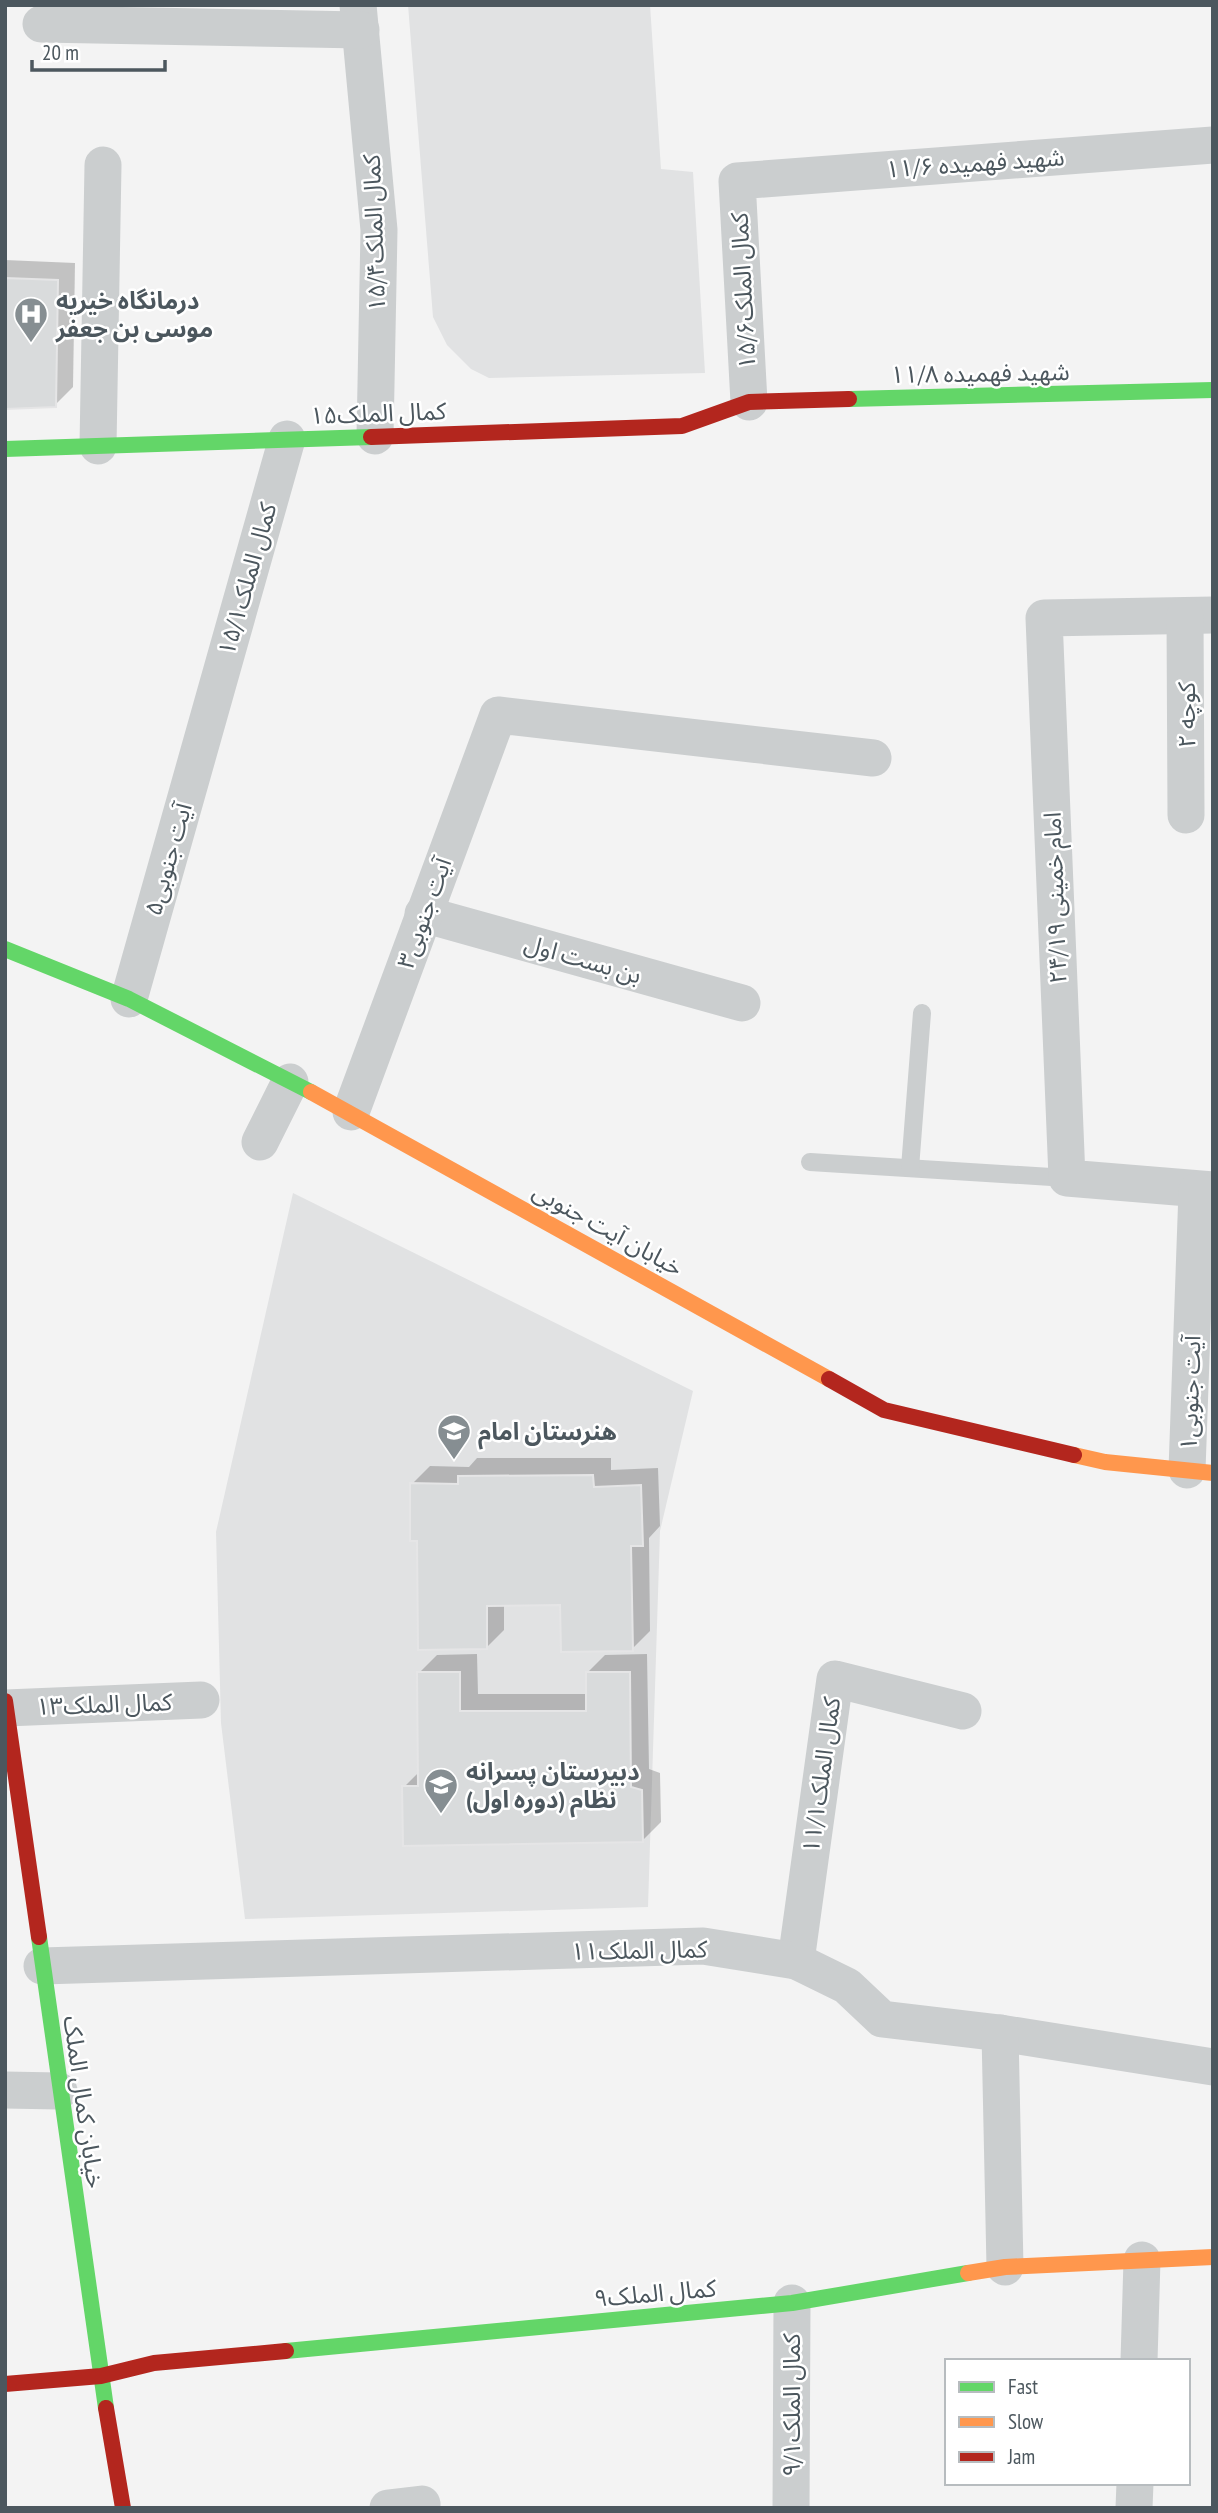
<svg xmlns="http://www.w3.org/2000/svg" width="1218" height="2513" font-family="'PT Sans Narrow','Noto Sans Arabic',sans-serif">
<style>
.education{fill:#e1e2e3}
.shadow{fill:#0003}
.building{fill:#d9dbdc;stroke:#e5e5e6;stroke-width:2}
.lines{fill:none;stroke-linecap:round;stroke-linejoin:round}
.lane{stroke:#cbcecf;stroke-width:18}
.street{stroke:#cbcecf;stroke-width:37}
.fast{stroke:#63d668;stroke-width:16}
.slow{stroke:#ff974d;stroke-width:16}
.jam{stroke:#b3261e;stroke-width:16}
.labels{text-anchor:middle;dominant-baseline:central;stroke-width:5;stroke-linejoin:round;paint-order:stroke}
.street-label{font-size:24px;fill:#4c575e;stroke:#fff}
.poi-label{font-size:24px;font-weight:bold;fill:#4c575e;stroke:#fff;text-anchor:start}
</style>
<rect width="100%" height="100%" fill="#f3f3f3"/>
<!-- education -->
<g class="education">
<path d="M408,5h242l11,164 32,3 12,201 -216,5 -18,-9 -24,-24 -14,-28z"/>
<path d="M293,1193l400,198 -33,140 -12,376 -403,12 -24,-196 -5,-191z"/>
</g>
<!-- shadow -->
<g class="shadow">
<path d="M5,260l70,3 -2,124 -18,18 -50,3z"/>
<path d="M477,1458h134v12l47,-2 2,58 -11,12 1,93 -18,18 -70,-45h-58v26l-18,18 -74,-164 18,-18 39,1z"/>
<path d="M477,1654l1,40h110l-1,-21 18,-18 42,-1 2,115 11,4 1,49 -18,18 -239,-53 16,-16 -1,-98 18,-18z"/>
</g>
<!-- building -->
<g class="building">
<path d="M5,278l53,2 -2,127 -51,2z"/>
<path d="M593,1475l1,12 47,-2 2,61h-12l2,105 -72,1 -1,-47 -73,1v43l-69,1 -1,-109h-7v-58l48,1v-8z"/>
<path d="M417,1672h43v39h126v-39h44l1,115 11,3 1,52 -240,4 -1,-60h16z"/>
</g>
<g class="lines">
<!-- lane -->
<g class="lane">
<path d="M810,1162l257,16"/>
<path d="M910,1168l12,-155"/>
</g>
<!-- street -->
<g class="street">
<path d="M358,5l21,225 -4,206"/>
<path d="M41,24l320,6"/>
<path d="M749,402l-12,-221 476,-36"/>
<path d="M98,446l5,-281"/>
<path d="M1213,615l-169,3 23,560 146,12"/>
<path d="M1185,616l1,199"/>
<path d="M423,914l319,89"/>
<path d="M129,999l158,-560"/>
<path d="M351,1112l147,-397 375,43"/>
<path d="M260,1142l30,-60"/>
<path d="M1187,1470l10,-279"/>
<path d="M6,1708l195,-8"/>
<path d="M796,1961l39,-282 128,32"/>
<path d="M42,1966l661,-20 93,15 51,25 35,33 118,14 213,34"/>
<path d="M1000,2033l5,234"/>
<path d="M5,2090l54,1"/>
<path d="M1139,2361l3,-101"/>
<path d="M388,2508l34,-4v4"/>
<path d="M791,2508l1,-205"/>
<path d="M1134,2508l1,-25"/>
</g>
<!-- fast -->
<g class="fast">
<path d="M849,399l364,-9"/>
<path d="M5,449l366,-12"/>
<path d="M5,949l124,50 182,93"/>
<path d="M39,1937l67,471"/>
<path d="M286,2351l506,-48 176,-30"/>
</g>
<!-- slow -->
<g class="slow">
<path d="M311,1092l518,287"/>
<path d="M1074,1455l31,7 108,11"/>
<path d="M968,2273l37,-6 208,-10"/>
</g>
<!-- jam -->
<g class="jam">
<path d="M371,437l311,-11 67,-24 100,-3"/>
<path d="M829,1379l55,31 190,45"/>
<path d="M5,1701l34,236"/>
<path d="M5,2384l96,-8 53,-13 132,-12"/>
<path d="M106,2408l17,100"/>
</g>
</g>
<!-- icons -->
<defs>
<g id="hospital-pin" transform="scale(1.75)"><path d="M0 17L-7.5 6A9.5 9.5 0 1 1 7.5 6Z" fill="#868e92" stroke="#fff"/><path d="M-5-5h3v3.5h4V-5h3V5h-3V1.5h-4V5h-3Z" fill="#fff"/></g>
<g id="school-pin" transform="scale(1.75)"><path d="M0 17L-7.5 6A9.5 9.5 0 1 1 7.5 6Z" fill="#868e92" stroke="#fff"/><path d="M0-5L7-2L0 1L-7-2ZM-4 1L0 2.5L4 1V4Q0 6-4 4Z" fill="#fff"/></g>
</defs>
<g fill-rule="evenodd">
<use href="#hospital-pin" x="31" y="314"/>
<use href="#school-pin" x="454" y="1431"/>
<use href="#school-pin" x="441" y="1785"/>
</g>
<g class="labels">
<!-- street labels -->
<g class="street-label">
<text transform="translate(975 163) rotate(-4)">شهید فهمیده ۱۱/۶</text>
<text transform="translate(374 233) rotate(-92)">کمال الملک۱۵/۴</text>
<text transform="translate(743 291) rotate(-93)">کمال الملک۱۵/۶</text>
<text transform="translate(980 373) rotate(-1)">شهید فهمیده ۱۱/۸</text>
<text transform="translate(378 413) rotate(-2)">کمال الملک۱۵</text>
<text transform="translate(247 579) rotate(-74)">کمال الملک۱۵/۱</text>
<text transform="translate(1186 715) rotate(-90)">کوچه ۲</text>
<text transform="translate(168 859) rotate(-74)">آیت جنوبی۵</text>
<text transform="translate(1055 898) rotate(-92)">امام خمینی ۲۴/۱۹</text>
<text transform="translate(424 913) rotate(-70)">آیت جنوبی۳</text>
<text transform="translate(583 959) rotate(16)">بن بست اول</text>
<text transform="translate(608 1229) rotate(29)">خیابان آیت جنوبی</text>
<text transform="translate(1190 1393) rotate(-88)">آیت جنوبی۱</text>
<text transform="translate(104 1704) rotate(-2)">کمال الملک۱۳</text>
<text transform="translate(821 1775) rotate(-82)">کمال الملک۱۱/۱</text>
<text transform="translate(639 1950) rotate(-1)">کمال الملک۱۱</text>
<text transform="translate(84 2102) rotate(82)">خیابان کمال الملک</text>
<text transform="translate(655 2293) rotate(-5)">کمال الملک۹</text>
<text transform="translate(791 2405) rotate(-90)">کمال الملک۹/۱</text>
</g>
<!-- poi labels -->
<g class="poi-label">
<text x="56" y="300">درمانگاه خیریه<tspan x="56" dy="28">موسی بن جعفر</tspan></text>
<text x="478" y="1431">هنرستان امام</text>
<text x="466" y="1771">دبیرستان پسرانه<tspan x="466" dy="28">نظام (دوره اول)</tspan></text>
</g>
</g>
<!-- border -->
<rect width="1218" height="2513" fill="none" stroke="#4c575e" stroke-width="14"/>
<!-- legend -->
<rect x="945" y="2359" width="245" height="126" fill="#ffffff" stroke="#b7bcbf" stroke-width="2"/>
<rect x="959" y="2382" width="35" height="10" fill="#63d668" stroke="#b7bcbf" stroke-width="2"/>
<text x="1008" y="2394" font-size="21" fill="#4c575e">Fast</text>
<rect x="959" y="2417" width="35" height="10" fill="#ff974d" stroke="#b7bcbf" stroke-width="2"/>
<text x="1008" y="2429" font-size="21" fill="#4c575e">Slow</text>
<rect x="959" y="2452" width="35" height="10" fill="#b3261e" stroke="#b7bcbf" stroke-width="2"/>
<text x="1008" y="2464" font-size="21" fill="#4c575e">Jam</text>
<!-- scale -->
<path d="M32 60v10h133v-10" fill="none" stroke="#4c575e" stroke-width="3.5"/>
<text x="42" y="60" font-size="21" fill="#4c575e" stroke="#ffffff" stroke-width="5" paint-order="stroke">20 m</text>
</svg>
